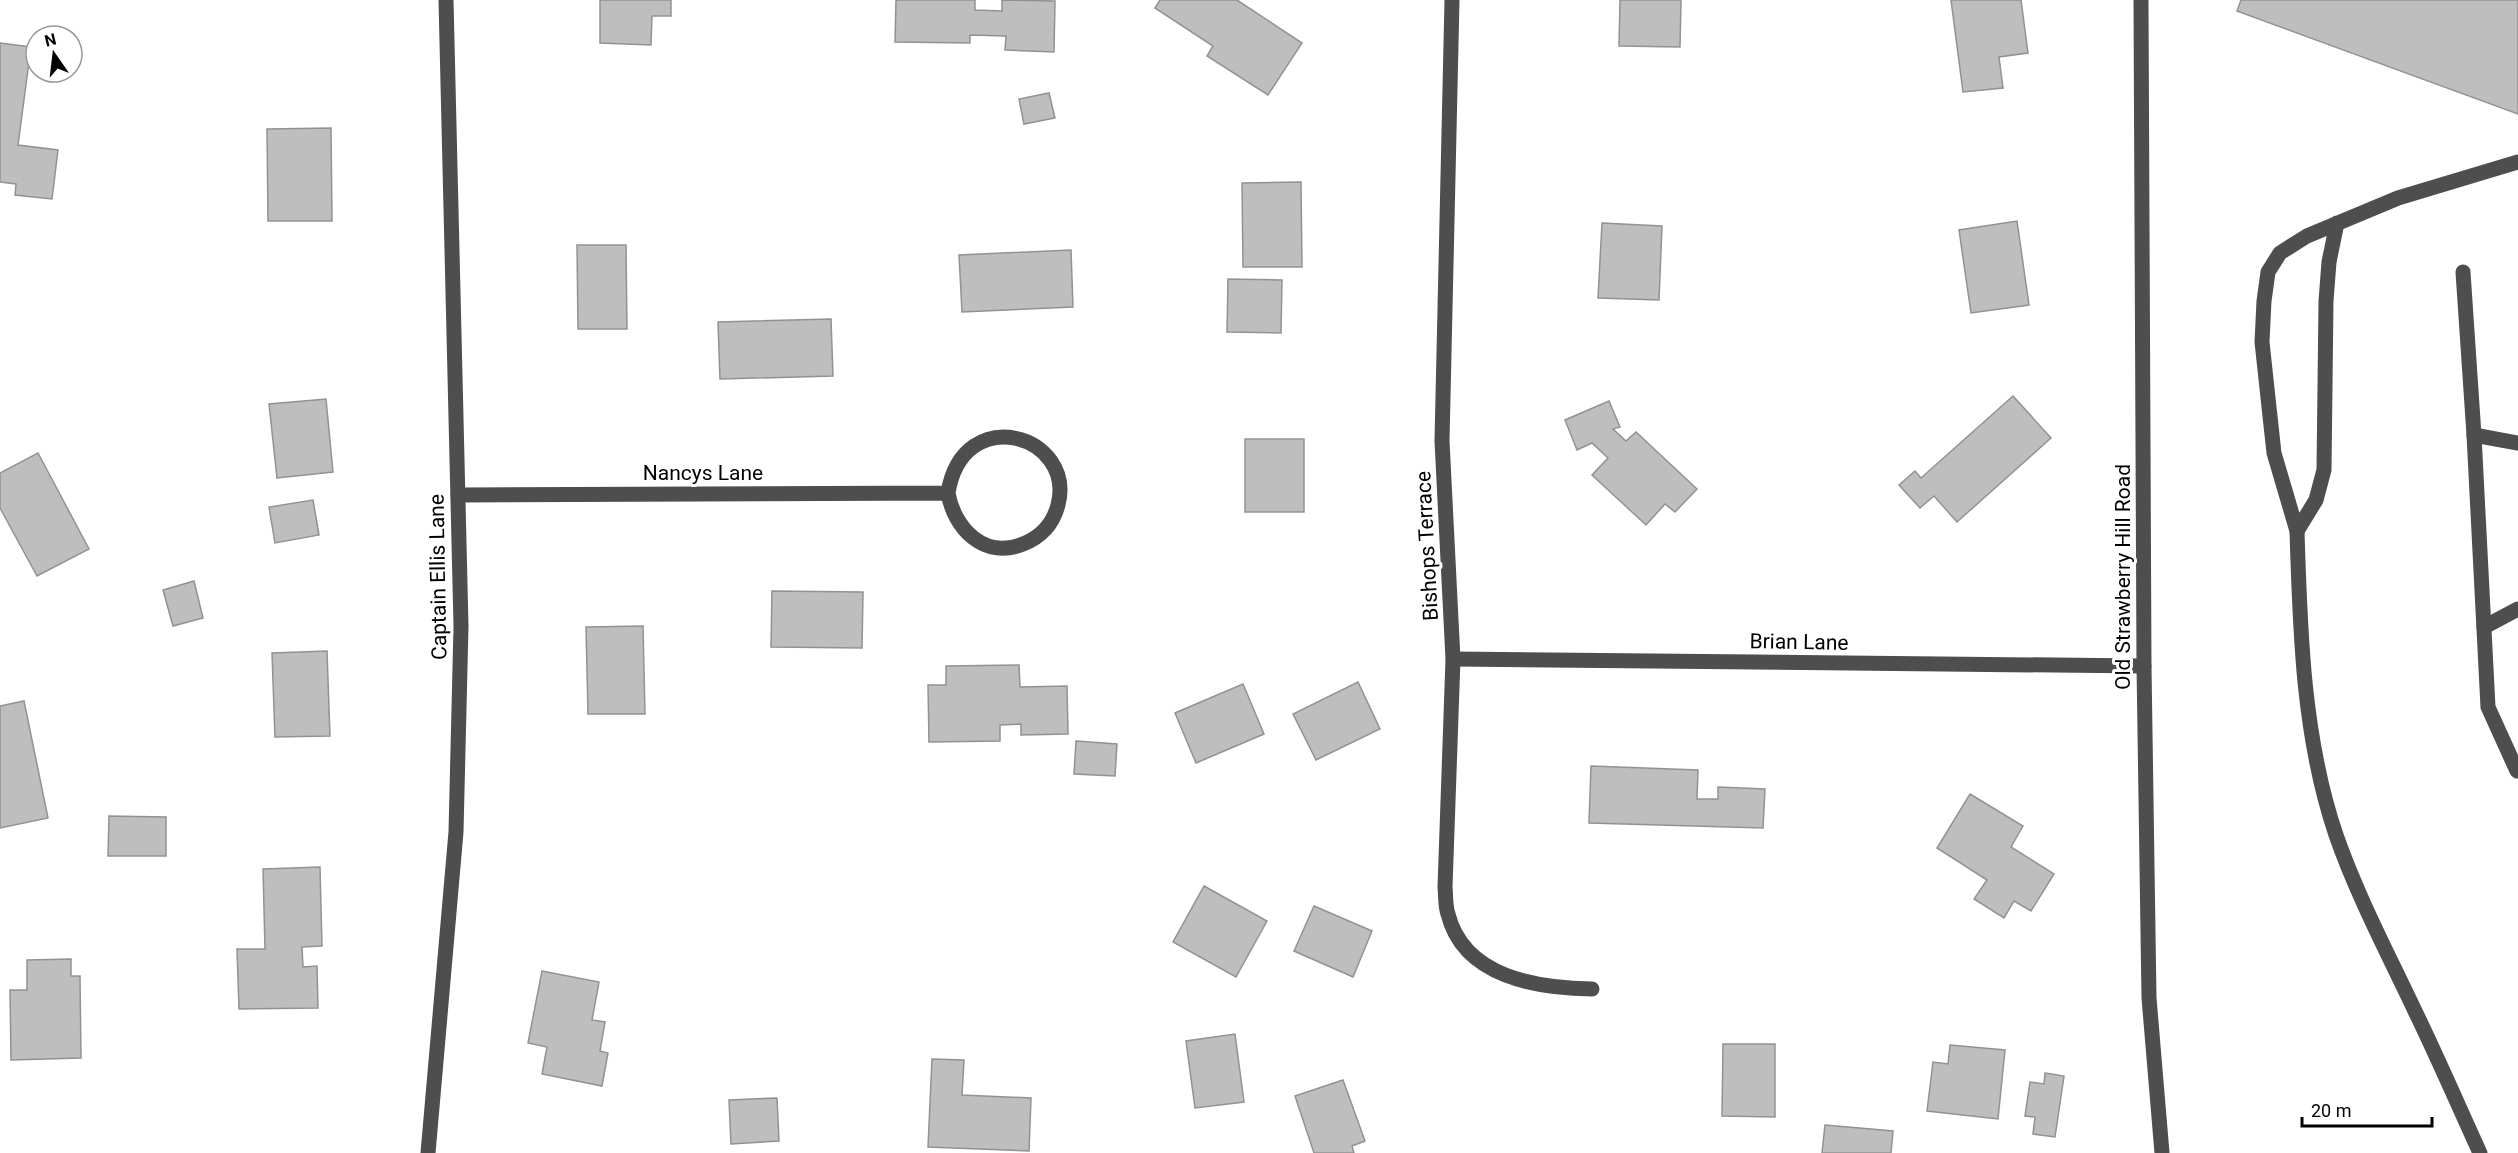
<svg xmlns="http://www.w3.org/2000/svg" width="2518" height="1153" font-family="Roboto,sans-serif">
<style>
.building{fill:#bebebe;stroke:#929292;stroke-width:1.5}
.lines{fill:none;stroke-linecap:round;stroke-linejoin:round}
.minor{stroke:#4e4e4e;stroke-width:15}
.labels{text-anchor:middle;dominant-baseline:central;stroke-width:6;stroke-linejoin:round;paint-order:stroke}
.street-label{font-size:21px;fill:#000;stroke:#fff}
</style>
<rect width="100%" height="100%" fill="#fff"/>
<!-- building -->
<g class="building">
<path d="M600,0h71v16h-19l-1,29 -51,-2z"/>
<path d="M896,0h79v10l27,1v-11l53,1 -1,51 -49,-2 1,-14 -36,-1v8l-75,-1z"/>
<path d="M1160,0h77l65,43 -34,52 -61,-39 6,-10 -58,-38z"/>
<path d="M1620,0h61l-1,47 -61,-1z"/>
<path d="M1951,0h70l7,53 -29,4 4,31 -40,4z"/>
<path d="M2241,0h277v114l-281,-103z"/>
<path d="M0,43l31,4 -13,98 40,5 -6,49 -37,-4 1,-11 -16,-2z"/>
<path d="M1049,93l6,25 -31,6 -5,-25z"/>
<path d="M331,128l1,93h-64l-1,-92z"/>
<path d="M1301,182l1,85h-59l-1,-84z"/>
<path d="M2017,221l12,84 -58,8 -12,-83z"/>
<path d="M1602,223l60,3 -3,74 -61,-2z"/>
<path d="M577,245h49l1,84h-49z"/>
<path d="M1071,250l2,57 -111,5 -3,-57z"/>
<path d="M1228,279l54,1 -1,53 -54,-1z"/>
<path d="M831,319l2,57 -113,3 -2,-57z"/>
<path d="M2013,396l38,42 -94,84 -23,-26 -14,12 -21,-23 16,-14 6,7z"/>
<path d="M326,399l7,73 -56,6 -8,-74z"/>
<path d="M1609,401l11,26 -7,2 13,12 10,-9 61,57 -22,23 -10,-8 -19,21 -54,-50 16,-17 -16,-15 -15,7 -12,-30z"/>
<rect x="1245" y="439" width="59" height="73"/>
<path d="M38,453l51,96 -52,27 -37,-68v-35z"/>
<path d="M313,500l6,35 -44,8 -6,-36z"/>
<path d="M194,581l9,37 -30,8 -10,-36z"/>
<path d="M772,591l91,1 -1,56 -91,-1z"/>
<path d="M643,626l2,88h-57l-2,-87z"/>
<path d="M327,651l3,85 -55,1 -3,-84z"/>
<path d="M1019,665l1,22 47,-1 1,48 -47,1v-11l-21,1v16l-71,1 -1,-57h18v-19z"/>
<path d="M1358,682l22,47 -64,31 -23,-46z"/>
<path d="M1243,684l21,50 -68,29 -21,-50z"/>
<path d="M24,701l24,117 -48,10v-122z"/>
<path d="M1076,741l41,3 -2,32 -41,-2z"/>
<path d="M1591,766l107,4 -1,29h21v-12l47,2 -2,39 -174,-5z"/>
<path d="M1970,794l53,32 -12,21 43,27 -23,37 -17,-10 -10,17 -30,-19 13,-19 -50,-32z"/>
<path d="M109,816l57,1v39h-58z"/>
<path d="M320,867l2,79 -20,1 1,20 14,-1 1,42 -79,1 -2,-60h28l-2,-80z"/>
<path d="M1204,886l63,35 -31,56 -63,-35z"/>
<path d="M1314,906l58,25 -19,46 -59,-26z"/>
<path d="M71,959v17h9l1,82 -70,2 -1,-70h17v-30z"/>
<path d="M542,971l57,11 -7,38 13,2 -5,29 8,2 -6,33 -60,-12 5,-27 -19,-4z"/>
<path d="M1235,1034l9,68 -49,6 -9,-67z"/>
<path d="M1723,1044h52v73l-53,-1z"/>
<path d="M1950,1045l55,5 -7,69 -71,-8 6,-49 15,2z"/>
<path d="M932,1059l32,1 -2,35 69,3 -2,53 -101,-4z"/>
<path d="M2045,1073l19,3 -9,61 -22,-3 2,-17 -10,-1 5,-34 14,2z"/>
<path d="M1343,1080l22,61 -13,5 2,7h-40l-19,-57z"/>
<path d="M777,1098l2,43 -48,3 -2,-44z"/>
<path d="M1825,1125l68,6 -2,22h-69z"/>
</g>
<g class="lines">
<!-- minor -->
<g class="minor">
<path d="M1452,0l-10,441 11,218 -8,228c1,9 0,19 3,27 16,64 90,74 144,75"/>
<path d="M2141,0l3,666 5,332 13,155"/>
<path d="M2337,223l-8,39 -3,39 -2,169 -8,30 -19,31 -23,-78 -5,-46 -7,-65 2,-41 4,-29 12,-19 27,-17 91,-38 120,-36"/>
<path d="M2463,272l11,163 14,272 29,64"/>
<path d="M2474,435l44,8"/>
<path d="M458,495l490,-2c15,-92 128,-58 110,12 -5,19 -17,32 -35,39 -39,16 -69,-16 -75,-51"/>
<path d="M2297,531c3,101 6,207 39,304 21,60 51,117 78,174 23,47 44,96 66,144"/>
<path d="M2484,627l34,-18"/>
<path d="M1453,659l691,7"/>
<path d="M428,1153l28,-321 5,-206 -15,-626"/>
</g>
</g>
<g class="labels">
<!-- street labels -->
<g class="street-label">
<text x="703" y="473">Nancys Lane</text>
<text transform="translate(1427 546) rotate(-93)">Bishops Terrace</text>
<text transform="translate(438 577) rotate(-91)">Captain Ellis Lane</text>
<text transform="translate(2123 577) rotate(-90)">Old Strawberry Hill Road</text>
<text transform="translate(1799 642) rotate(1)">Brian Lane</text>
</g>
</g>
<!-- north arrow -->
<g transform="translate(54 54) rotate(346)"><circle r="28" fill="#ffffff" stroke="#999999" stroke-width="1.5"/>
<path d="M0-4.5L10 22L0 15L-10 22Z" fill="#000000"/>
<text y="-9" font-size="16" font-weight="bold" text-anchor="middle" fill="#000000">N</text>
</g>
<!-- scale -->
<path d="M2302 1117v9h130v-9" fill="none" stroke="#000000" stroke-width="3"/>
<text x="2311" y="1117" font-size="18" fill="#000000" stroke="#ffffff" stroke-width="4.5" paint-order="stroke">20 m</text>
</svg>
